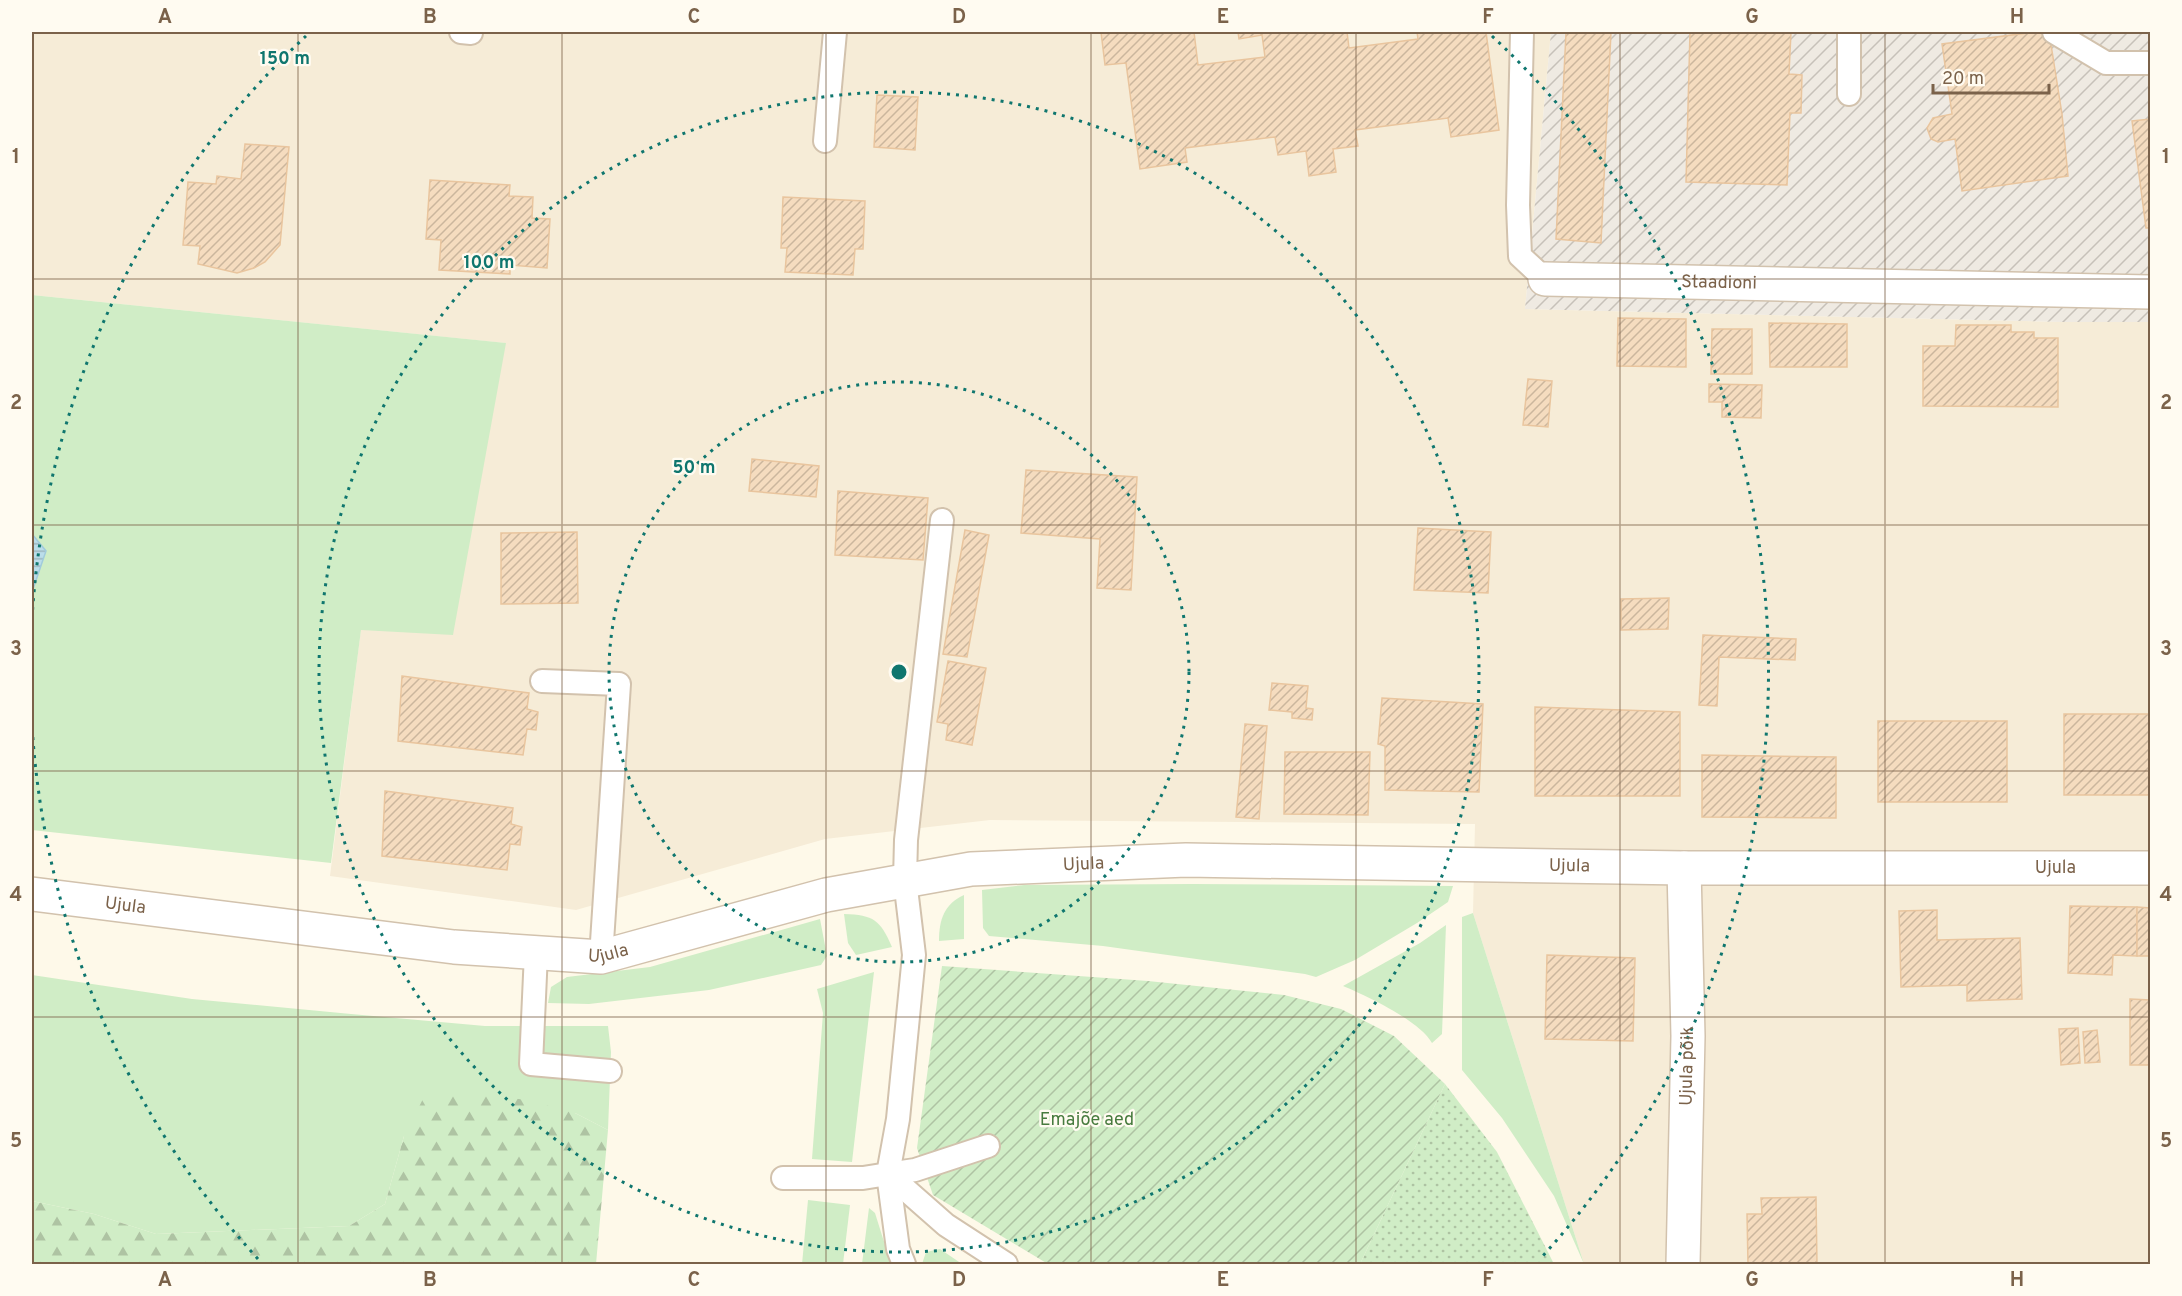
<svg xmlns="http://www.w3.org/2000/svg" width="2182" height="1296" font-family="Overpass,sans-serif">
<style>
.residential{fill:#f6ecd7}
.industrial{fill:url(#industrial-furrows)}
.grass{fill:#d0edc6}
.forest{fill:url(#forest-firs)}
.park{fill:url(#park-dots)}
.garden{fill:url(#garden-furrows)}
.water{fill:url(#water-rules);stroke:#a1cbdc;stroke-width:1.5}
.building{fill:url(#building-hatch);stroke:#e9c59e;stroke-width:1.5}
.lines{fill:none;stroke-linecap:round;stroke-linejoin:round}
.lane-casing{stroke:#d2c2ad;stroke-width:26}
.street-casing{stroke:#d2c2ad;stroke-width:36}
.lane{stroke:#fff;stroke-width:22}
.street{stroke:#fff;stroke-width:33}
.grid{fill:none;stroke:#7b624a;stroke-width:1.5;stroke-opacity:0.55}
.ring{fill:none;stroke:#0f766e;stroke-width:3;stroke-dasharray:3 6}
.labels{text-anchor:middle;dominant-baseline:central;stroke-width:4.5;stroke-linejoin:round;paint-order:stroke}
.street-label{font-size:18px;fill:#7b624a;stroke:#fffbf1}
.park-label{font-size:18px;fill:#477b3e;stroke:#fffbf1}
.centre{fill:#0f766e;stroke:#fffbf1;stroke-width:3}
.ring-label{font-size:18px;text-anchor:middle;font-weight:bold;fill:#0f766e;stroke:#fffbf1;stroke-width:4.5;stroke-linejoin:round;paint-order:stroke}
.neatline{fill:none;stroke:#7b624a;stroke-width:2}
.grid-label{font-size:20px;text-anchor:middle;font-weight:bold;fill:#7b624a}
</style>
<defs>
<pattern id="industrial-furrows" width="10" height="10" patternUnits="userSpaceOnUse" patternTransform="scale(1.5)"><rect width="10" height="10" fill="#efeae2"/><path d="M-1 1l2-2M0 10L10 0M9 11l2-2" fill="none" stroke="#c7c1b9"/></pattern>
<pattern id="forest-firs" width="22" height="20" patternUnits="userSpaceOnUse" patternTransform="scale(1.5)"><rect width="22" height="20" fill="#d0edc6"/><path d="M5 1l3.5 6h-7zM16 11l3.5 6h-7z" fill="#aec3a3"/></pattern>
<pattern id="park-dots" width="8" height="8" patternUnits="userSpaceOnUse" patternTransform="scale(1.5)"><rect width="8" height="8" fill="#d0edc6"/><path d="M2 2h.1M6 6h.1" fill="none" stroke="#aec3a3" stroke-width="1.8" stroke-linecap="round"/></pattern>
<pattern id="garden-furrows" width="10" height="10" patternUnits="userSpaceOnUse" patternTransform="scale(1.5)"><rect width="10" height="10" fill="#d0edc6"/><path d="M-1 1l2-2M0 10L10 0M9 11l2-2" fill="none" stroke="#aec3a3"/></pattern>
<pattern id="water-rules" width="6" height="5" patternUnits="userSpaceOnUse" patternTransform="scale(1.5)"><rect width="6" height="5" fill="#bbddea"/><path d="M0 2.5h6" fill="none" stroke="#9db7c0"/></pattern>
<pattern id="building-hatch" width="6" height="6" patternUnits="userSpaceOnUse" patternTransform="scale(1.5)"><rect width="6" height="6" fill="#f5dcbf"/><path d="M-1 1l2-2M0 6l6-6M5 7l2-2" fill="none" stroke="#cbb69d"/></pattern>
</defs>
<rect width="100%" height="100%" fill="#fef9e9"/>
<!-- residential -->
<path class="residential" d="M32,32h1519l-26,277 536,13h89v942h-566l-111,-351 2,-89 -485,-4 -165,19 -249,71 -246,-34 31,-247 144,-286 -473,-48z"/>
<!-- industrial -->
<path class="industrial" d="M1551,32h599v290h-89l-536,-13z"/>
<!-- grass -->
<g class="grass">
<path d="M32,295l474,48 -53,292 -92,-5 -30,233 -299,-33z"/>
<path d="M1193,884l260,2 -5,16 -31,21 -62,37 -39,17 -11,-3 -202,-28 -114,-10 -6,-8 -1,-38 42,-5z"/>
<path d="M964,895v44l-25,2c0,-21 5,-37 25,-46z"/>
<path d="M1473,913l111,351 -30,-68 -52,-78 -40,-48v-153z"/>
<path d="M844,914c30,1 36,6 48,33l-36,8 -8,-12z"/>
<path d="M820,919l7,37 -6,9 -112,25 -120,14 -41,-1 3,-16 16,-10 83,-10z"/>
<path d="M1446,925l-4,109 -10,9c-12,-22 -65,-47 -89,-57l77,-43z"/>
<path d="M874,972l-22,190 -40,-3 11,-146 -6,-24z"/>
<path d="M32,975l160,24 159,15 134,12h123l3,26 -3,78 -33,-17 -171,23 -19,68 -36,22 -193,8 -62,-20 -62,-13z"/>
<path d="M808,1200l42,5 -7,59h-41z"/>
<path d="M869,1208l6,5 16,51h-29z"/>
<path d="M940,1249l22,15h-40l4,-12z"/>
</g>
<!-- forest -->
<path class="forest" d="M463,1091l63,9 49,13 33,17 -12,134h-564v-63l62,13 62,20 193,-8 36,-22 19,-68 20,-39z"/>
<!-- park -->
<path class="park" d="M1445,1084l52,68 57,112h-194z"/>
<!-- garden -->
<path class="garden" d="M942,966l206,15 136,14 57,14 53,27 51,48 -85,180h-312l-115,-69 -16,-47z"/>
<!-- water -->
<path class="water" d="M32,534l14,17 -13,38 -1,-1z"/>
<!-- building -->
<g class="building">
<path d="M1101,32h93l4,33 67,-8 -3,-22 -23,4 -1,-7h109l2,16 69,-9 -1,-7h69l13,98 -48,7 -3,-19 -93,12 3,16 -25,3 3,23 -27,4 -3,-25 -28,4 -3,-18 -90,11 2,14 -47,7 -14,-106 -21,2z"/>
<path d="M1566,32h45l-10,211 -45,-4z"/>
<path d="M1690,32h101l-2,42 13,1 -1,38h-11l-3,72 -101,-3z"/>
<path d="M2035,32h14l13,82 6,62 -106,15 -7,-52 -17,3 -7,-3 -4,-11 6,-10 19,-4 -10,-70z"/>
<path d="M877,95l41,2 -3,53 -41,-3z"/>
<path d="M2150,119v109h-4l-14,-107z"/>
<path d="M245,144l44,3 -9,98 -15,17 -11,6 -17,5 -39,-9 2,-18 -17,-1 5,-63 28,2 1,-8 24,3z"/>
<path d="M430,180l80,5 -1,11 24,1 -1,21 18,1 -3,49 -37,-3v9l-71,-4 2,-30 -15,-1z"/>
<path d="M783,197l82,4 -2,48h-8l-2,26 -68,-3 2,-24h-6z"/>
<path d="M1618,318l68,1v48l-69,-1z"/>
<path d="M1769,323l78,1v43h-77z"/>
<path d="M1956,325h55v7h23v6h24v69l-135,-1v-60h32z"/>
<path d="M1712,329h40v45h-41z"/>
<path d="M1528,379l24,2 -4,46 -25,-2z"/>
<path d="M1709,384l53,1 -1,33 -39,-1v-15h-13z"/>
<path d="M752,459l67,7 -3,31 -67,-6z"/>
<path d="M1026,470l111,7 -6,113 -34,-2 3,-49 -79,-6z"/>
<path d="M838,491l90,7 -5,62 -88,-5z"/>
<path d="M1418,528l73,4 -3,61 -74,-3z"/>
<path d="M965,530l24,5 -22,122 -24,-3z"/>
<path d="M577,532l1,71 -77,1v-71z"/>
<path d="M1669,598l-1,31 -47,1v-31z"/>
<path d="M1703,635l93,4 -1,21 -76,-3 -2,49 -18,-1z"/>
<path d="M948,661l38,7 -14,77 -26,-5 2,-16 -11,-2z"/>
<path d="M402,676l127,17 -2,16 11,3 -2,18 -9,-1 -4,26 -125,-14z"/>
<path d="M1272,683l36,3 -2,22 7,1 -1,11 -20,-2v-6l-23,-2z"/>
<path d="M1382,698l101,6 -4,88 -94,-2v-44l-7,-2z"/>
<path d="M1535,707l145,5v84h-145z"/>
<rect x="2064" y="714" width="86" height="81"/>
<rect x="1878" y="721" width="129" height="81"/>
<path d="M1245,724l22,2 -8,93 -23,-2z"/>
<path d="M1285,752h85l-2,63 -84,-1z"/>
<path d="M1702,755l134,2v61l-134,-1z"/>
<path d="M385,791l128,17 -2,16 11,3 -2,18 -10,-1 -3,26 -125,-14z"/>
<path d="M2070,906l67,1v49l-24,-1 -1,20 -44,-2z"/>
<path d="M2137,907l13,1v48h-13z"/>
<path d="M1937,910v30l83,-2 2,61 -55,2v-16l-66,2 -2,-76z"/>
<path d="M1547,955l88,3 -2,83 -88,-2z"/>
<path d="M2130,999l20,1v65h-20z"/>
<path d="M2078,1028l2,35 -19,2 -2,-36z"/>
<path d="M2097,1030l3,32 -15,1 -2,-31z"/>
<path d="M1816,1197l1,67h-69l-1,-50h15l-1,-16z"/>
</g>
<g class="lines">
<!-- lane casing -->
<g class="lane-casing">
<g id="lane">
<path d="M461,32l10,1"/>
<path d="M1522,32l-4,173 2,51 25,23"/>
<path d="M1849,32v62"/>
<path d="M2054,32l52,31h44"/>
<path d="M825,141l10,-109"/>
<path d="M542,681l77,3 -18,273"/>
<path d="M536,953l-5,111 79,7"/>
<path d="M888,1174l58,51 60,39"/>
<path d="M888,1174l27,-4 73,-24"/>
<path d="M888,1174l10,75 6,15"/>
<path d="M783,1178h80l25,-4 10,-55 16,-164 -9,-75 1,-40 36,-320"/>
</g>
</g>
<!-- street casing -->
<g class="street-casing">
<g id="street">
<path id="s1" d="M1545,279l605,13"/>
<path id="s2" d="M32,894l422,53 147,10 225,-62 145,-26 215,-9 498,8h466"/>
<path id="s3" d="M1683,1264l5,-228 -4,-168"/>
</g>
</g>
<!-- lane -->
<use href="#lane" class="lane"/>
<!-- street -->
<use href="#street" class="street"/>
</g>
<!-- grid -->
<path class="grid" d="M298,32v1232M562,32v1232M826,32v1232M1091,32v1232M1356,32v1232M1620,32v1232M1885,32v1232M32,279h2118M32,525h2118M32,771h2118M32,1017h2118"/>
<!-- distance rings -->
<g class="ring">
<circle cx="899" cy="672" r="290"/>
<circle cx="899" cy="672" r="580"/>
<path d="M258 1259A869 869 0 0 1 32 725M32 619A869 869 0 0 1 306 36M1492 36A869 869 0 0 1 1540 1259"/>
</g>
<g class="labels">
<!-- street labels -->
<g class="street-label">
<text stroke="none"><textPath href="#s1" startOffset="174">Staadioni</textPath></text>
<text stroke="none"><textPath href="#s2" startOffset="1066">Ujula</textPath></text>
<text stroke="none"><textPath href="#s2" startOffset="1552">Ujula</textPath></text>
<text stroke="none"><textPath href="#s2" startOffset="2038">Ujula</textPath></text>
<text stroke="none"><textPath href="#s2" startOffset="94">Ujula</textPath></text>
<text stroke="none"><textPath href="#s2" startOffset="580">Ujula</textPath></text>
<text stroke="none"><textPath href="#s3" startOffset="198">Ujula põik</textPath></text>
</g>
<!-- park labels -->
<g class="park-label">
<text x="1087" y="1120">Emajõe aed</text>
</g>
</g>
<circle cx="899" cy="672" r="9" class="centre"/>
<g class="ring-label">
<text x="285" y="64">150 m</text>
<text x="489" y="268">100 m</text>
<text x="694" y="473">50 m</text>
</g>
<!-- border -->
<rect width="2182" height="1296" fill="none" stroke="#fffbf1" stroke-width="66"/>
<!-- scale -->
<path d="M1933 84v9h116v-9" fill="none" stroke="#7b624a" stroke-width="3"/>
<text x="1942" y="84" font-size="18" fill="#7b624a" stroke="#fffbf1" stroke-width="4.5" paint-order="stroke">20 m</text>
<rect x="33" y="33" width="2116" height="1230" class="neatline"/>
<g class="grid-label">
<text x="165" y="23">A</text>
<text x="430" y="23">B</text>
<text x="694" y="23">C</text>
<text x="959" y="23">D</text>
<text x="1223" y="23">E</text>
<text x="1488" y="23">F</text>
<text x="1752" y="23">G</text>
<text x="2017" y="23">H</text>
<text x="16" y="163">1</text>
<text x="2166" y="163">1</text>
<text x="16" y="409">2</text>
<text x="2166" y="409">2</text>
<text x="16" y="655">3</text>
<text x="2166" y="655">3</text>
<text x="16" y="901">4</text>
<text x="2166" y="901">4</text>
<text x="16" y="1147">5</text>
<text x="2166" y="1147">5</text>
<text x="165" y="1286">A</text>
<text x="430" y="1286">B</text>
<text x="694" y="1286">C</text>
<text x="959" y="1286">D</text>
<text x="1223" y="1286">E</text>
<text x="1488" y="1286">F</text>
<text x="1752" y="1286">G</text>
<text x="2017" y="1286">H</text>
</g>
</svg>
